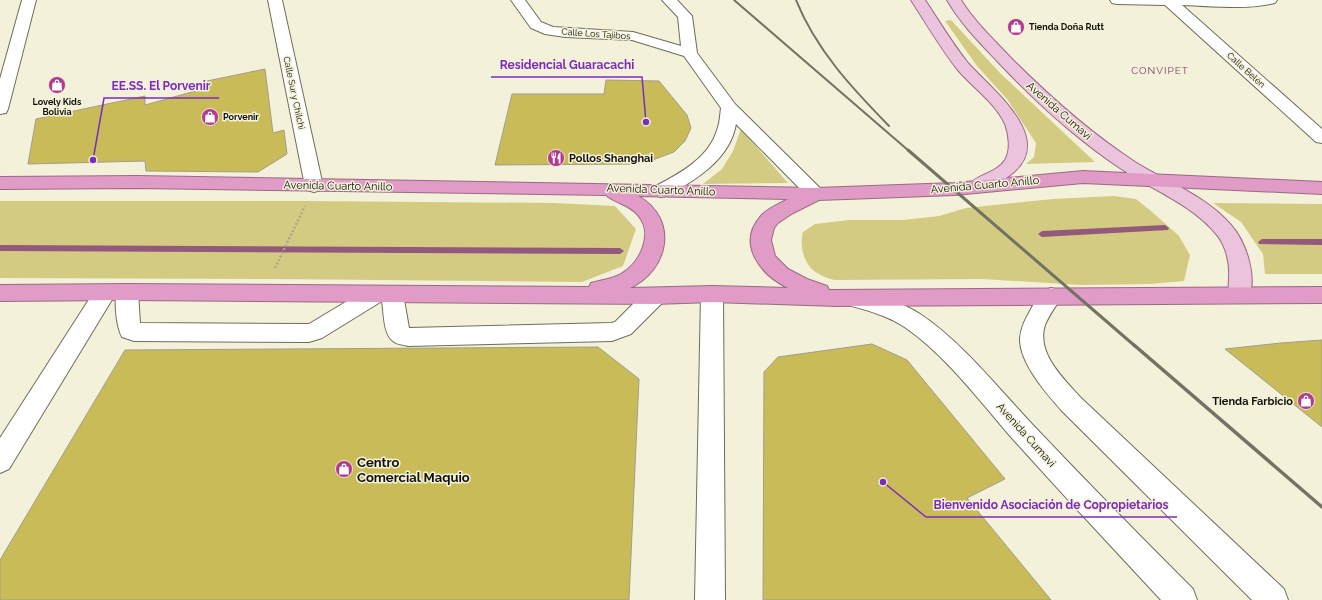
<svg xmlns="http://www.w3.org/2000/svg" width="1322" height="600" font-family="Raleway,sans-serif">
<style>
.green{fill:#d4cb83}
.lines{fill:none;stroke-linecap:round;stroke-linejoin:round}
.stream{fill:#92597c;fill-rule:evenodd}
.building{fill:#c9bc58;stroke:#a09e89}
.minor-casing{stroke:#6f6d59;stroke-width:2}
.major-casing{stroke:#986b84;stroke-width:2}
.highway-casing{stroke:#986b84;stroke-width:2}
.path{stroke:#a8a694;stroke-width:2.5;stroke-dasharray:2 2;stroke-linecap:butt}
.minor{fill:#fff;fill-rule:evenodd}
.major{fill:#ecc3dd;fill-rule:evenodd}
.highway{fill:#e09bc7;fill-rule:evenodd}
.rail-far2{stroke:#737264;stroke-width:2}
.rail-far1{stroke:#737264;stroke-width:3}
.rail{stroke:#737264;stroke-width:3.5}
.labels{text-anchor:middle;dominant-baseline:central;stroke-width:3;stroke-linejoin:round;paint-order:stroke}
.far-poi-label{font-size:9px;font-weight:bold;fill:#111109;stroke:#f4f1da;text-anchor:start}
.far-street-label{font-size:9px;fill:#111109;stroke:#f4f1da}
.far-neighbourhood-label{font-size:10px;letter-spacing:1px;fill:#793d66;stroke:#f4f1da}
.street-label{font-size:11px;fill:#111109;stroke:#f4f1da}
.poi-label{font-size:11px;font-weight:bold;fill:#111109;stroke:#f4f1da;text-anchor:start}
.near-poi-label{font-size:13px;font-weight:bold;fill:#111109;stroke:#f4f1da;text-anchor:start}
.leader{fill:none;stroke:#7b2cbf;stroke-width:1.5}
.callout-dot{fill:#7b2cbf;stroke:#f4f1da;stroke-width:1.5}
.callout-label{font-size:12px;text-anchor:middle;font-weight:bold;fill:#7b2cbf;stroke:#f4f1da;stroke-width:3;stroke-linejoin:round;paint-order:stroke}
</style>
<rect width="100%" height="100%" fill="#f4f1da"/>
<!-- green -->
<g class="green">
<path d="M951,20l49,53 95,89 -69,2 8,-7 2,-14 -29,-44 -30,-33 -32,-45z"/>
<path d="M741,129l47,54 -85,1 19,-15 11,-18z"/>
<path d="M1114,196l22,3 15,12 28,25 11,19 -6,26 -34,3 -69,1 -99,-6 -148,1c-5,-2 -11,-3 -15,-6 -15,-7 -20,-28 -16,-42l12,-8 34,-4h54l36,-4 27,-8 87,-9z"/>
<path d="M0,201h308l247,2 60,3 21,23 -13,37 -41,16 -311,-3 -271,-1z"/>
<path d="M1213,203l109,1v70h-57l-2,-20 -22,-32z"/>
</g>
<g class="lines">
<!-- stream -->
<g class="stream">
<path d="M1165,225l4,3 -1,2 -126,7 -4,-3 4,-3z"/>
<path d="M1262,239h60v6l-63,-1 -1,-2z"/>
<path d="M0,245l620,3 4,3 -4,3 -620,-3z"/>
</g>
</g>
<!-- building -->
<g class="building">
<path d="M265,69l8,64 11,-3 3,24 -29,18 -112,-1 -1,-10 -117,3 8,-45 109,-23v9l54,-15 3,-8z"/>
<path d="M606,80l53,1 28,34 4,13 -6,13 -11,11 -24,9 -17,3 -138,1 17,-71h92z"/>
<path d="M1322,340v87l-97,-78 56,-6z"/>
<path d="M872,344l35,16 98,119 -38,19 84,102h-288l1,-228 14,-15z"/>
<path d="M598,347l41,32 -10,221h-629v-40l125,-210z"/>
</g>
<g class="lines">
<!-- minor casing -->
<g class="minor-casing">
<g id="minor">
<path d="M22,0h14l-28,109 -2,4 -6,1v-35z"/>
<path d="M268,0h14l41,186 -2,4 -7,2 -7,-2 -2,-4z"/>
<path d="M511,0h14l16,22 12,5 80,5 48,14 -3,-29 -16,-17h15l15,16 5,37 38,51 91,90 -3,4 -7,2 -7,-2 -73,-74c-6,35 -40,56 -68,71l-7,2 -7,-2 -2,-4 2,-4c25,-13 55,-29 63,-57 3,-7 3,-15 4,-22l-37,-52 -52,-16 -67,-3 -20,-3 -14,-6z"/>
<path d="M1110,0h167l-2,3c-29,7 -63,3 -93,2l140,124v14l-6,-1 -151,-137 -48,-1 -5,-1z"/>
<path d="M127,284l8,2 3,6 2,31 169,1 60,-36c8,-2 23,-2 31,0l3,6 6,34 202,-5 4,-1 32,-32 8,-2 8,2 3,6 -3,6 -32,32 -19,7 -204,5c-4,-1 -12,-2 -15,-5 -10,-7 -9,-29 -11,-40l-60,37 -13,4 -175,-1 -12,-4c-6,-11 -9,-40 -3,-51z"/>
<path d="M105,285l8,2 3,6 -107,176 -9,4v-35l97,-151z"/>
<path d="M712,286l8,2 3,6 2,306h-30l6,-306 3,-6z"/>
<path d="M1051,288l8,2 3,6c-6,10 -13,19 -17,29 -9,28 18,53 35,72l204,192 4,11h-36l-190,-189c-15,-17 -43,-48 -42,-73 1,-11 6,-20 11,-29 5,-9 10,-18 20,-21z"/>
<path d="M852,290c23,6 48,11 68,24 41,27 79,75 112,110 53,56 107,111 161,165l4,11h-36c-50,-54 -101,-108 -150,-163 -32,-37 -65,-81 -105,-109 -19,-13 -40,-18 -62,-24l-3,-6 3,-6z"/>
</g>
</g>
<!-- major casing -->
<g class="major-casing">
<g id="major">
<path d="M911,0h14c14,21 27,43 43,63 24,27 91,77 41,113 -11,8 -25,18 -39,14l-2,-4c8,-12 28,-12 37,-26 6,-10 4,-25 0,-36 -10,-22 -33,-37 -48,-55 -17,-22 -31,-46 -46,-69z"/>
<path d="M947,0h14c13,21 32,39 49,57 39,39 79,75 125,105 32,20 70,33 96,63 15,17 28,54 16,76l-8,2 -8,-2c-4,-8 -2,-15 -2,-24 1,-14 -3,-31 -12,-42 -25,-31 -65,-45 -97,-67 -45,-30 -84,-66 -121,-105 -19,-20 -38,-39 -52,-63z"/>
</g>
</g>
<!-- highway casing -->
<g class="highway-casing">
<path id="highway" d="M1083,171l239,11v12l-239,-11 -128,12 -136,5 -26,13 -15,10 -4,5 -3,12 4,16 13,13 19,10 20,7 2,4 493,-3v16l-486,3 -124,-4 -57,2 -528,-4 -127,1v-16l127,-1 462,3 2,-4c10,-3 21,-4 30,-9 19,-11 34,-41 16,-60 -9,-10 -22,-11 -31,-19l-468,-7 -138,1v-12l138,-1 678,12 139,-5zM638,196l150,3c-9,5 -20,9 -27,17 -25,28 0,59 27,72l-76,-2 -82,2c39,-18 49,-69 8,-92z"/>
</g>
<!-- path -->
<path class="path" d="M275,268l30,-62"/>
<!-- minor -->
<use href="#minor" class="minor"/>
<!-- major -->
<use href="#major" class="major"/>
<!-- highway -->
<use href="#highway" class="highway"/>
<!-- rail-far2 -->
<g class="rail-far2">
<path d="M734,0l175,151"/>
<path d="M796,0c20,50 56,88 93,126"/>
</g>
<!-- rail-far1 -->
<path class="rail-far1" d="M908,150l227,196"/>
<!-- rail -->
<path class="rail" d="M1134,345l188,162"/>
</g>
<!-- icons -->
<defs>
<g id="shop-disc" transform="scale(0.9)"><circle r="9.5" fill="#b23b90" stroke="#f4f1da"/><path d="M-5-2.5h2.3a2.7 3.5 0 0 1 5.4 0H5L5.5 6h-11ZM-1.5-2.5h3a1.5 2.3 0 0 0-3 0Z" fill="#fff"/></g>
<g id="restaurant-disc" transform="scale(0.9)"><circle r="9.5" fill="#b23b90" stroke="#f4f1da"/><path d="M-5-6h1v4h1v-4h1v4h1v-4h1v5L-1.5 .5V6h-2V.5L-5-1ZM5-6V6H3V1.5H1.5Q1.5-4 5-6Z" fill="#fff"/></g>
</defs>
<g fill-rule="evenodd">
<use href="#shop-disc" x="1016" y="27"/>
<use href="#shop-disc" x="57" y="85"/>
<use href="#shop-disc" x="210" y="117"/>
<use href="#restaurant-disc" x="556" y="158"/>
<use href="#shop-disc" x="1306" y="401"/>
<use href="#shop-disc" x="344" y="469"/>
</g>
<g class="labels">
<!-- far-poi labels -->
<g class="far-poi-label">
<text x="1029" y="27">Tienda Doña Rutt</text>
<text x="57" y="102" text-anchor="middle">Lovely Kids<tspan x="57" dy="10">Bolivia</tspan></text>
<text x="223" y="117">Porvenir</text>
</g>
<!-- far-street labels -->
<g class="far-street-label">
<text transform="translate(596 34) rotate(4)">Calle Los Tajibos</text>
<text transform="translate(1246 70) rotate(42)">Calle Belén</text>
<text transform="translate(294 93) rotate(78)">Calle Sur y Chilchi</text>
</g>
<!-- far-neighbourhood labels -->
<g class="far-neighbourhood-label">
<text x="1160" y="70">CONVIPET</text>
</g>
<!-- street labels -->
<g class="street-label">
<text transform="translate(1059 111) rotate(41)">Avenida Cumavi</text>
<text transform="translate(985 185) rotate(-5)">Avenida Cuarto Anillo</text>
<text transform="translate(338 186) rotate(1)">Avenida Cuarto Anillo</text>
<text transform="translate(661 190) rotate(2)">Avenida Cuarto Anillo</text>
<text transform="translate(1026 435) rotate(48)">Avenida Cumavi</text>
</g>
<!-- poi labels -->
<g class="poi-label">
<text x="569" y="158">Pollos Shanghai</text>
<text x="1293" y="401" text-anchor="end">Tienda Farbicio</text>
</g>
<!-- near-poi labels -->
<g class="near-poi-label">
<text x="357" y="462">Centro<tspan x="357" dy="15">Comercial Maquio</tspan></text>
</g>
</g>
<!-- callouts -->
<path class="leader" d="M646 122L642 77H491M93 160L104 98H219M883 482L926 517H1177"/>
<g class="callout-dot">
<circle cx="646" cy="122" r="4"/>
<circle cx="93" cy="160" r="4"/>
<circle cx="883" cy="482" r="4"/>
</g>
<g class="callout-label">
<text x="567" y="69">Residencial Guaracachi</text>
<text x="161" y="90">EE.SS. El Porvenir</text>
<text x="1051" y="509">Bienvenido Asociación de Copropietarios</text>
</g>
</svg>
